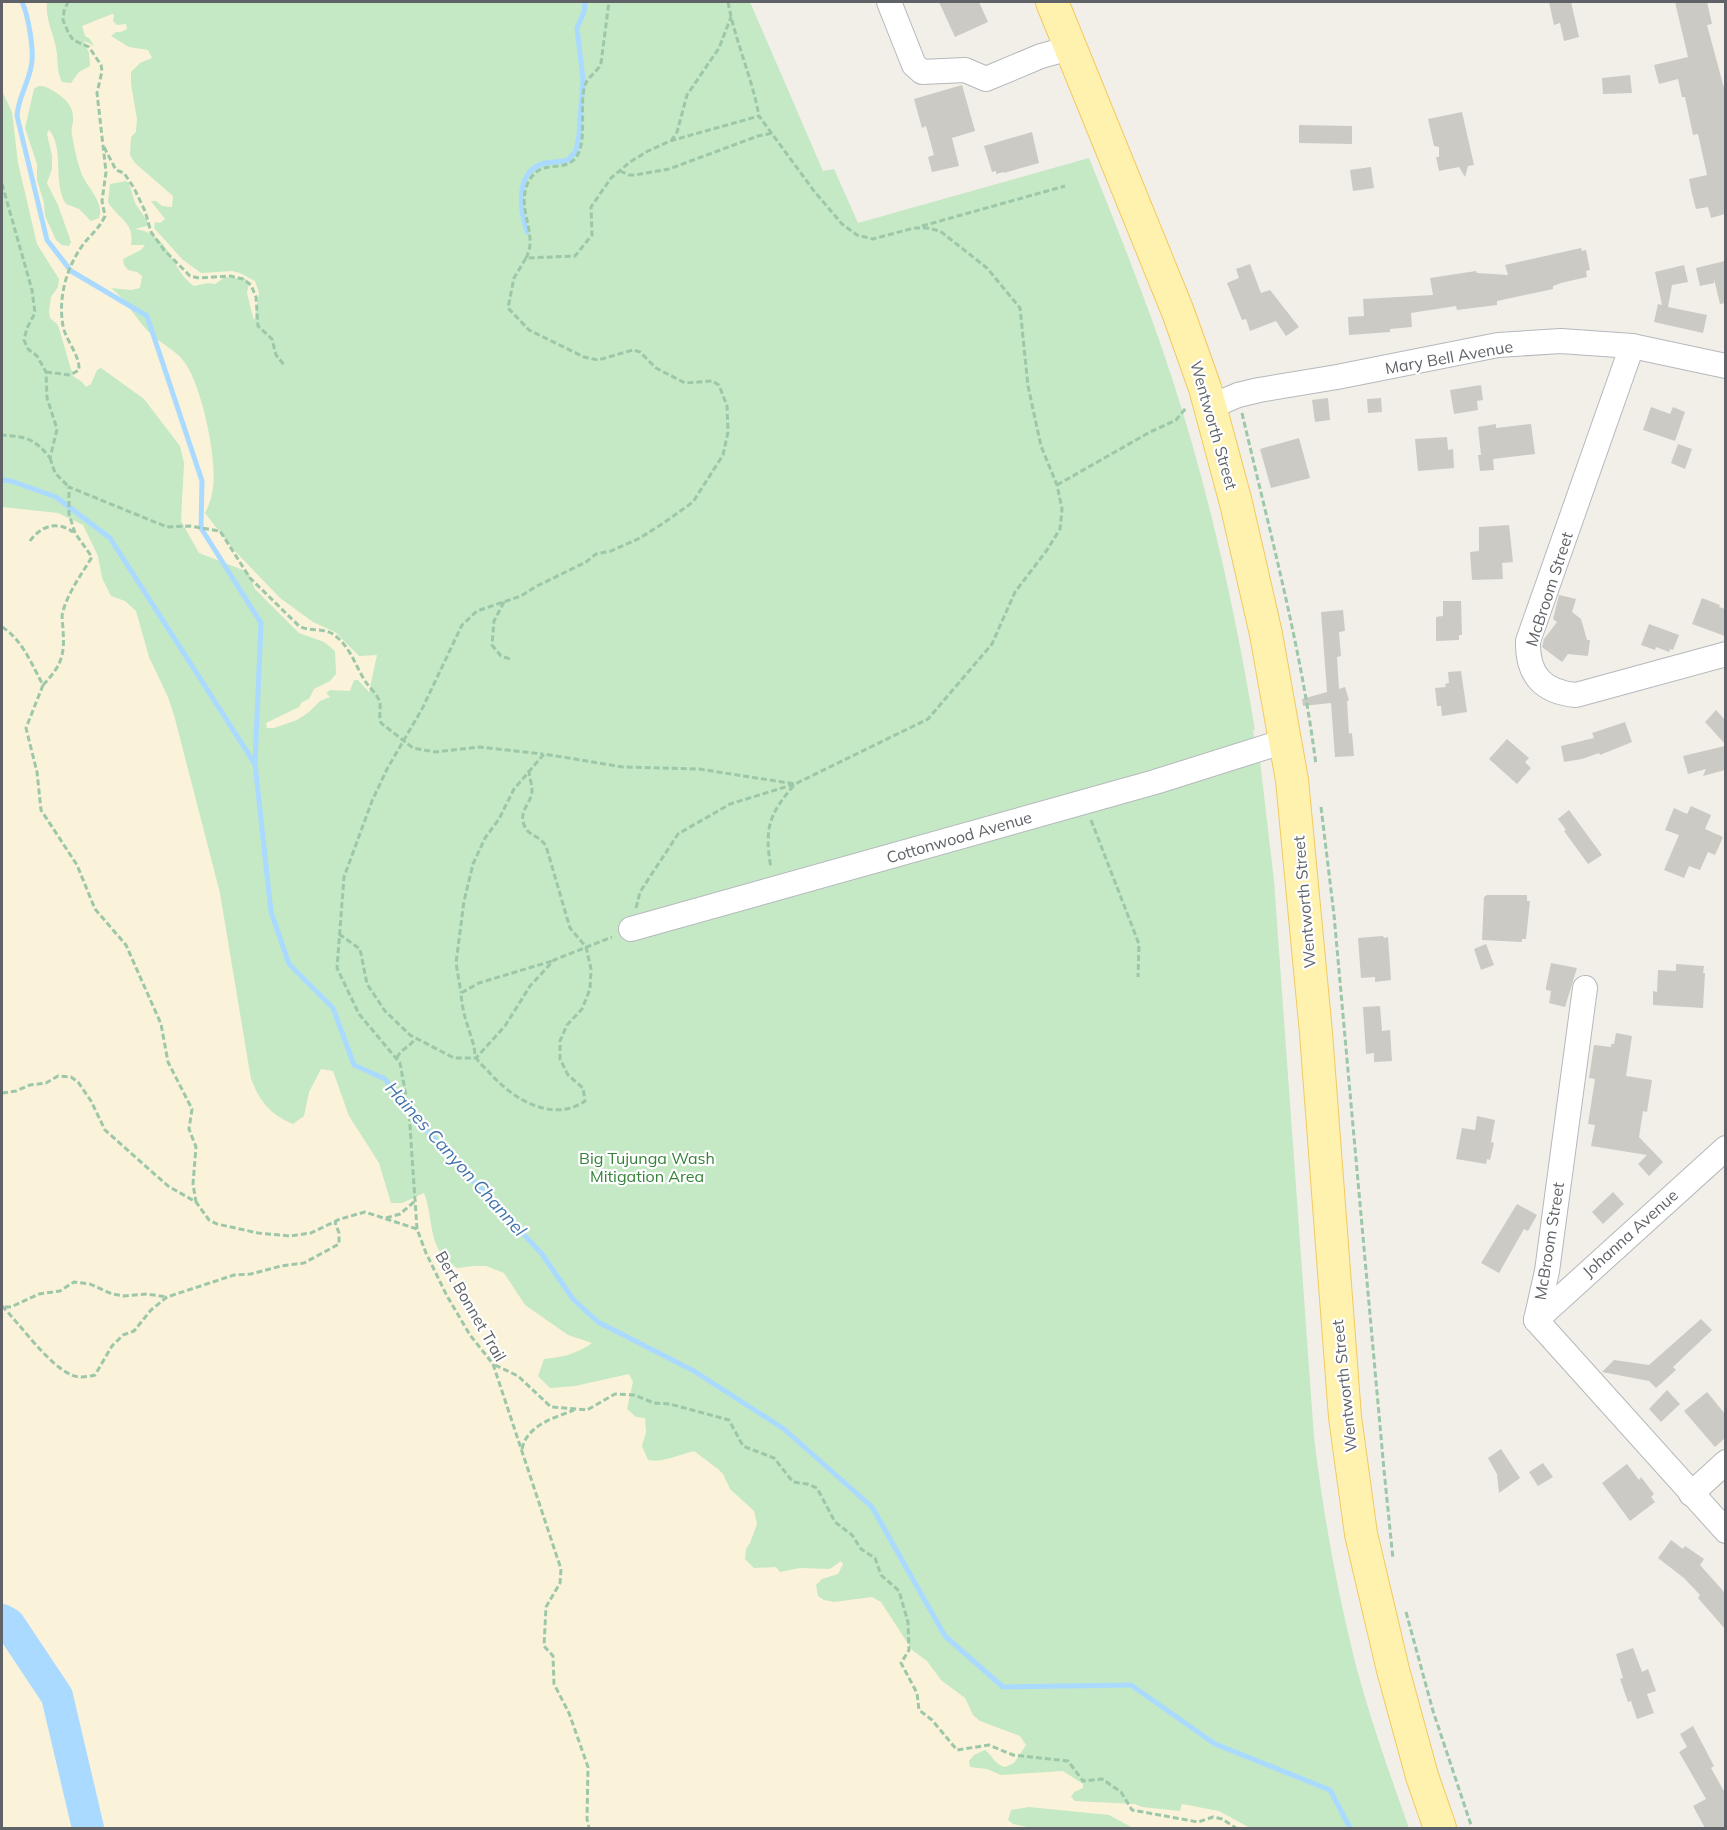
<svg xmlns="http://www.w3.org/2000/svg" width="1727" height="1830" font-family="Mulish,sans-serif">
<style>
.green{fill:#c5e8c5}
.sand{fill:#fbf3d9;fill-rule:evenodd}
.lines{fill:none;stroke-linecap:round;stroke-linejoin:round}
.stream{stroke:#aadaff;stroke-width:5}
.river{stroke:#aadaff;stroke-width:32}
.building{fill:#cccac5}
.minor-casing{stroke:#b5b8bc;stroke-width:26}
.major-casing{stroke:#f2c960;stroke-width:34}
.path{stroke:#9cc7a9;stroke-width:3;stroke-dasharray:6 3;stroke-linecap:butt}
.minor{stroke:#fff;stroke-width:24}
.major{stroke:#fff2af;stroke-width:32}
.labels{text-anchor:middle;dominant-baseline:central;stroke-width:4.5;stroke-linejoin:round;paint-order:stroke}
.street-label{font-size:16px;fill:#5f6368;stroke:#fff}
.park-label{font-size:16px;fill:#348238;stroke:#fff}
.water-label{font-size:18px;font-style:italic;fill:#4174aa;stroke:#fff}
</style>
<rect width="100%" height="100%" fill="#f1efe8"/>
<!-- green -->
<path class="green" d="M2,2h748l73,169 11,-2 24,54 231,-65c29,72 58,144 82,217 38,116 64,235 84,355h-2l4,31h3l14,120 40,556c9,75 22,148 40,221 15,58 35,114 55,170h-1407z"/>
<!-- sand -->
<g class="sand">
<path d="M2,2h45c-2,19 8,33 10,52 1,10 0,18 5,28l9,1 8,-11 11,-6 -1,-13 -5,-12 10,5 -4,-7 -5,-3 -3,-10 30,-12 2,1 -1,6 4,4 9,-1 1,5 -6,3h-5l-5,4 18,11 19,3 4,8 -12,5 -9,9v12l6,35 -1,13 -5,5 -1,18 5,8 38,33 -1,11 -10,-1 -6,-5h-5l14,18 -5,4 -5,-1 -1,6 29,32 18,13 31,-2 8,2 15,8 4,12 -5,28 -7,-28 2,-10 -3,-4 -21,-2 -10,7 -7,-1 -14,3c-25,-17 -21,-51 -59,-57l15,-4 -15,-22 -6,-20 -3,-2 -16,3 -2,18c10,17 27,20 23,43h14l-4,5 -18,9 1,6 4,5 9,2 5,4 -2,12 -9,2 -20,-2c17,13 26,34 42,48 10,9 24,15 32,27 17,24 32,95 28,124 -1,10 -4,18 -8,26l28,36 47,49 33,24 22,10 24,24 18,-1 -8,37 -11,-12h-4l-4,11 -20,-1 -4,3 4,4 -10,4 -11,11 -12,8 -23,8h-7l-1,-5 33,-16 3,-5 7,-3 5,-10 16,-8 6,-7 -1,-23 -11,-9 -25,-9 -44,-44 -7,-17 -49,-19 -18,-32 3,-58 -4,-17 -36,-47 -43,-31 -4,2 -6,14 -5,3 -4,-5 -9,-6 -15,-51 -8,-7 -1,-7 2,-14 7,-10 1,-8 -22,-35 -19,-81 -6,-51 -10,-21zM38,86c7,0 11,2 17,6 12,8 19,14 18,30 -1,5 -2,8 -1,13 2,11 5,27 9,37 5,15 24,30 18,46l-8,3 -12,-12 -13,-5c-14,-21 -1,-56 -17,-74l-2,4 5,22v13l-5,14 11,22 13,37 -2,4 -7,-1 -6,-5 -11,-24 -1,-13 -7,-23v-16l-12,-36 9,-39z"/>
<path d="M2,507l56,6 25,12 15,31 4,22 9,18 14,5 11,10 13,46 19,40 6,18 46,178 31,186c10,24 18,34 42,45l11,-8 5,-24 12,-23 12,2 16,45 30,47 12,40h11l22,-10c8,20 5,44 18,62 4,5 11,10 15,13l17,-2h12l18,7 21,32 43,30 24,8c-15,11 -29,14 -48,16l-6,17 12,12 25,-2 54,-12 4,8 -6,27 9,8 9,1 1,14 -4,14 6,14c15,3 30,-5 46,-9l24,18 5,5 7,15 24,22 3,13 -7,19 -4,6 -1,10 9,9 22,-1 4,5 20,-4 30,1 11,-8 2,3 -5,10 -16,5 -6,6 2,11 6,4 10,2 38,-5 9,5 31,48 15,11 14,19 24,18 8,17 7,6 40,15 6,9 -12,18 -9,4c-11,-3 -12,-11 -20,-17l-11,5 -5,6 1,6 17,2 14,6 62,-4 20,13v4l-9,4 -3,5 4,4 60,3 7,3 38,4 2,-7 37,7 31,17h-117l-24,-13 -80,-8 -18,3 -3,10 5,4 19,4h-1030z"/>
</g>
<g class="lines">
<!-- stream -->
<g class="stream">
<path d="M22,2c6,12 13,51 9,65 -3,17 -13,31 -14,49l30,124 24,31 76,45 55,165 -1,47 60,95 -6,141 16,148 18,52 44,44 21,57 31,14 24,33 133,142 31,45 25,23 96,49 90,58 88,78 73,129 58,51 128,-2 84,59 115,46 20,38"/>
<path d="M527,232c-7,-22 -13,-61 18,-69 7,-1 15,-1 23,-3l8,-9 3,-15 4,-57 -6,-51 7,-16 1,-10"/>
<path d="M2,480l9,1 45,16 54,41 145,226"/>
</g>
<!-- river -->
<path class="river" d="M2,1620l7,4 48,72 31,132"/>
</g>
<!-- building -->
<g class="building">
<path d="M939,2h40l9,20 -33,15z"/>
<path d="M1549,2h22l8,35 -15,4 -4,-18 -6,2z"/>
<path d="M1675,2h32l5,22 -5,1 17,63 1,14v112l-14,4 -3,-11 -12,2 -4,-15 -3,-15 18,-4 -9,-41 -5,1 -8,-38h-3l-4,-18 -19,5 -5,-19 34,-8z"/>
<path d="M1630,75l2,18 -29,1 -1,-16z"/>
<path d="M962,85l13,46 -23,7 7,28 -27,6 -4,-15 6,-2 -8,-29 -4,2 -8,-29z"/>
<path d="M1462,112l12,53 -6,1 -3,11 -6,-10 -20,4 -3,-14h3v-10l-5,-1 -6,-27z"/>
<path d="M1299,125l53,1v18l-53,-1z"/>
<path d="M1032,132l7,31 -35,10v-1l-8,2v-3l-4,1 -8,-26z"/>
<path d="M1371,167l3,21 -21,3 -3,-21z"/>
<path d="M1581,248l1,3 4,-1 4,20 -4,1 1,6 -26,6 -8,3v3l-56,12v4l-40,5 -1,-4 -45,7 1,14 -22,2v3l-41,3 -1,-18 16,-1 -1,-17 70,-4 -3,-17 46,-7 1,2 31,2 -3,-10z"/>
<path d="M1725,261v42l-5,1 -6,-25v4l-14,3 -4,-18z"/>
<path d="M1250,264l11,29 9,-3 29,37 -13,9 -10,-15 -26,10 -4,-12 -4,1 -15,-37 12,-5 -3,-9z"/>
<path d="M1684,265l4,17 -16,3 -4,22 39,8 -4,18 -49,-11 4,-18 4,1 -7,-33z"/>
<path d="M1481,385l2,15 -6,1 1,9 -24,4 -4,-24z"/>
<path d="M1328,398l2,22 -15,2 -3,-22z"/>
<path d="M1381,398l1,14 -14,1 -1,-14z"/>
<path d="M1651,407l19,7 3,-7 12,5 -10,29 -32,-11z"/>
<path d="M1496,424v4l35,-4 4,30 -42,5 1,11 -14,1 -2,-16h3l-3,-28z"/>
<path d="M1447,437l1,13 5,-1 1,19 -36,3 -3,-32z"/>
<path d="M1299,438l11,40 -39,10 -11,-39z"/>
<path d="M1678,444l14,5 -7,20 -14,-6z"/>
<path d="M1509,525l4,37 -11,1 1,16 -31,1 -2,-28 9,-1v-24z"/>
<path d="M1559,595l17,4 -4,13 9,7 6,21h3l-2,16 -20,-2 -6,8 -20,-15 2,-8 13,-17 -4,-3z"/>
<path d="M1702,598l18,7 -1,2 6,2v27l-33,-12z"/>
<path d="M1443,601h18l1,34h-3v5l-23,1v-24l7,-1z"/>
<path d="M1343,610l2,21 -6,1 2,24 -4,1 2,32 6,-2 4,13 -2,1 2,33 3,-1 2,23 -19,1 -4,-54 -28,3 -1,-7 25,-7 -6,-80z"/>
<path d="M1649,624l30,11 -6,15 -3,-1 -1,3 -13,-5 -1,3 -14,-5z"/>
<path d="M1461,671l6,41 -25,4 -1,-10h-4l-2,-18 11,-1 -1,-3 4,-1 -1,-11z"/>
<path d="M1716,710l9,10v24l-20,-22z"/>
<path d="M1625,722l7,20 -32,13 -1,-2 -17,6 -18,3 -3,-16 33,-8 -2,-5z"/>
<path d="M1507,739l22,19 -4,4 6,6 -14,16 -28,-25z"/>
<path d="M1725,746v24l-22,6 3,-7 -18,5 -5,-18z"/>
<path d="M1691,806l20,9 -6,14 18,8 -8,18 -7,-3 -8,18 -11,-4 -5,12 -20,-8 15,-35 -14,-5 9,-22 13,6z"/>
<path d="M1569,810l33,45 -14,9 -24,-33 2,-1 -8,-11z"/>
<path d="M1487,895h40v6h3l-4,38h-4v3l-40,-2 2,-43z"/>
<path d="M1383,936l1,2 4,-1 3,43 -16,2v-5l-14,1 -3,-40z"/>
<path d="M1486,944l8,21 -13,5 -7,-21z"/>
<path d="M1551,963l26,5 -12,39 -16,-4 2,-12 -5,-1v-3z"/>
<path d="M1676,964l28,2 -1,7h2l-2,35 -50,-3v-14l4,1 1,-22 18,1z"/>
<path d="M1380,1006l2,25 8,-1 2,31 -18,1v-9l-8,1 -3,-47z"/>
<path d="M1616,1033l16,3 -6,40 26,4 -5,32 -4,-1 -4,26 24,25 -14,14 -11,-12 9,-9 -56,-9 4,-21 -7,-1 7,-45 -6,-1 5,-33 17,2v-3h3z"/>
<path d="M1477,1116l18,4 -4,22 3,1 -4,17 -3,-1 -1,5 -30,-5 6,-31 13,2z"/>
<path d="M1613,1192l11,12 -21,20 -11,-12z"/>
<path d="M1517,1204l20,11 -9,16 -4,-2 -25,44 -18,-10z"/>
<path d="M1701,1319l11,11 -39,37 3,3 -20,18 -7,-7 -47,-9 12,-12 35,5z"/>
<path d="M1667,1390l13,14 -19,18 -12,-13z"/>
<path d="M1707,1392l18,22v24l-10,9 -31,-36z"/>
<path d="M1501,1449l19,29 -21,15 -2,-19 -9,-16z"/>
<path d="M1543,1463l10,14 -15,9 -9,-14z"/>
<path d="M1627,1464l12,16 2,-3 13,17 -3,3 4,5 -25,19 -28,-38z"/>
<path d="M1671,1540l12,9 2,-3 19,13 -4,6 25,28v36l-27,-31 2,-3 -16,-17 -26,-20z"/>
<path d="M1633,1648l9,24 6,-3 8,22 -9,3 7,19 -17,6 -6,-18 -3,1 -8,-23 3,-1 -7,-24z"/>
<path d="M1693,1726l21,40 -3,2 14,25v35h-20l-12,-22 13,-7 -27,-47 8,-5 -7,-13z"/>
</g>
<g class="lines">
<!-- minor casing -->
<g class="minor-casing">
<g id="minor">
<path d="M889,2l25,63 8,7 43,-2 21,9 55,-23 29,-8"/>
<path d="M1632,346l-104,295c-1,34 15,51 48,54l150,-41"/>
<path d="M1210,407l28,-12 21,-5 78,-13 161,-32 63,-4 71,5 94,20"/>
<path d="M631,929l524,-147 130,-41"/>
<path d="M1536,1320l11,-49 38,-283"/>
<path d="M1536,1320l190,211"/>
<path d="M1536,1320l190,-172"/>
<path d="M1691,1494l35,-32"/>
</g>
</g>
<!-- major casing -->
<g class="major-casing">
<path id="major" d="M1052,2l126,310 27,76 31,115 30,131 26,146 24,253 29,384 16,117 32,136 29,106 18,52"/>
</g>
<!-- path -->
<g class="path">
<path d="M728,2c7,39 24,75 31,114"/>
<path d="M671,141l6,-9 10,-37 32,-47 12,-31"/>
<path d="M104,147l12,23 8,3 10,15 11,23 6,21 13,18 26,26 9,2 31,-2 13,3 8,6 5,12 2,29 14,13 4,16 9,11"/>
<path d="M620,171l9,4h6l34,-6 89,-33 15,-3"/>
<path d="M2,184l30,106 3,23 -8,15 -3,12 4,9 9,7 9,16 1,26 10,31 -7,29c-16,-20 -23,-21 -48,-23"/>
<path d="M922,226l143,-40"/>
<path d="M526,258c2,-4 4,-9 4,-14 1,-20 -11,-38 -3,-59 13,-31 39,-8 51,-31 9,-17 1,-51 7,-69 3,-9 13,-13 16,-22l8,-61"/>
<path d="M46,372l24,3 9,-5c1,-15 -13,-29 -16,-44 -5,-28 3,-57 19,-80 8,-11 17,-17 23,-30l-3,-15 4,-29 -9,-79 5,-22 -1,-6 -12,-18 -16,-7 -5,-8 -5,-12 1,-9 4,-9"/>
<path d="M1242,413c27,116 59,233 74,352"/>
<path d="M50,458l5,15 14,14"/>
<path d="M1057,485l93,-53 26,-12 10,-12"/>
<path d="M30,541c11,-16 28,-20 43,-9"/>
<path d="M504,602l-10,19 -2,24 9,11 9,3"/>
<path d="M2,627c20,12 30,38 41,58 18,-19 22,-29 20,-55 0,-6 -2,-13 0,-19 6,-20 18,-36 29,-54l-17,-24 -6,-19v-27l98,40 22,-1 31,5 30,47 49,48c10,6 25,1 35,9 16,11 21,30 31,46 4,6 11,12 14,19 3,7 -1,15 2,23l32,25 22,4 45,-5 63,7"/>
<path d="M43,685l-17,43 11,44 4,38 36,55 18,44 31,36 35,79 7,38 24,47 -3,20 7,18 -3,37 3,18"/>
<path d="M529,770c0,7 3,14 3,20 0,14 -15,21 -7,37 4,9 14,8 21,19l24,82 16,19 5,22 -1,20 -8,20 -15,16 -7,16v18l8,16 15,13 2,13c-33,23 -74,-3 -97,-30 -4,-4 -10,-9 -12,-14 -2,-4 -1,-10 -3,-14 -5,-17 -11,-31 -12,-50l18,-10 73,-22"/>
<path d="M1321,807l13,108 50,555 9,89"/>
<path d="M1091,820l48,124 -1,33"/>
<path d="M636,908l4,-16 38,-58 52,-30 65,-20c-26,30 -31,44 -24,84"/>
<path d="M339,934l21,15 7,35 18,27 25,24 44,23h22l29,-32 25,-40 24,-26 58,-23"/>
<path d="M397,1058c3,-9 14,-11 18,-20"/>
<path d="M2,1093l14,-2 14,-6 16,-2 12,-7 13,1 7,5 13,19 14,29 63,56 28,16 13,18 8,4 41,9 32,3 21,-3 29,-14 25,-7 52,17 9,24 21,43 23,39 23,29 68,205 -1,14 -14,24 -2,39 9,10 1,28 15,29 19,54 -1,52 2,9"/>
<path d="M386,1218l14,-4 14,-12"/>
<path d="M417,1229l-8,-117 -9,-49 -41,-49 -22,-46 7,-91 28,-76 15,-32 35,-60 40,-84 15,-14 44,-15 14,-9 51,-25 10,-8 15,-3 29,-13 25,-16 28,-20 30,-47 5,-23 -1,-26 -8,-21 -7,-4 -27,2 -29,-15 -16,-16 -7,-2 -35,10 -14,-3 -55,-27 -21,-22 6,-30 12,-20 49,-2 17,-21 -1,-28 20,-29 19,-16 18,-11 22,-10 89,-25 55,75 28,33 15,11 16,4 41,-11h13l13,3 47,37 33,40 8,78 13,60 16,39 5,24 -2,20 -13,21 -32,42 -23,52 -64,75 -133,65 -96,-15 -76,-2 -79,-13 -30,35 -15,30 -14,19 -12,26 -9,37 -8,62 5,30"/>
<path d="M2,1306c18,18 47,60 70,69 6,3 16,2 23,0l17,-29 11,-11 11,-4 17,-21 16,-13 67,-22 17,-1 30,-8 23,-3 35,-19v-11l-4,-11"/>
<path d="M5,1307h6l28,-13 21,-3 14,-9 16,2 22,10 12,2 23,-2 20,3"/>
<path d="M495,1365l23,11 33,31 36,3 28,-16 19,1 20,8 16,1 59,16 14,26 31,12 19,24 14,2 10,4 18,34 17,13 9,14 14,9 6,17 18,16 9,31 1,28 -8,13 16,30 2,17 13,10 25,30 32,-5 24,10 55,6 15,20 19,-2 19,13 11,18 66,12 15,-5 9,2 14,9"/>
<path d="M522,1449c5,-24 32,-31 52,-39"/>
<path d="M1406,1612l27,99 39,117"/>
</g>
<!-- minor -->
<use href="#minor" class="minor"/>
<!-- major -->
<use href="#major" class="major"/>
</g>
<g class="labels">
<!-- street labels -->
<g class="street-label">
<text transform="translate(1449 357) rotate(-10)">Mary Bell Avenue</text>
<text transform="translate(1214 425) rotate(74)">Wentworth Street</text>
<text transform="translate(1549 589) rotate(-72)">McBroom Street</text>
<text transform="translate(959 837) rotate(-16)">Cottonwood Avenue</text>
<text transform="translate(1304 902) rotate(-95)">Wentworth Street</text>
<text transform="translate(1630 1233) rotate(-42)">Johanna Avenue</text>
<text transform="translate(1549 1241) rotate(-81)">McBroom Street</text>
<text transform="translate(471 1306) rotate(60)">Bert Bonnet Trail</text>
<text transform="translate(1344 1386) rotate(-96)">Wentworth Street</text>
</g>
<!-- park labels -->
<g class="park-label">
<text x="647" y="1158">Big Tujunga Wash<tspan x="647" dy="18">Mitigation Area</tspan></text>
</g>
<!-- water labels -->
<g class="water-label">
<text transform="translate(456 1159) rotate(48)">Haines Canyon Channel</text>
</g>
</g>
<!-- border -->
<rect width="1727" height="1830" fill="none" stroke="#5f6368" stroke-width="6"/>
</svg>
